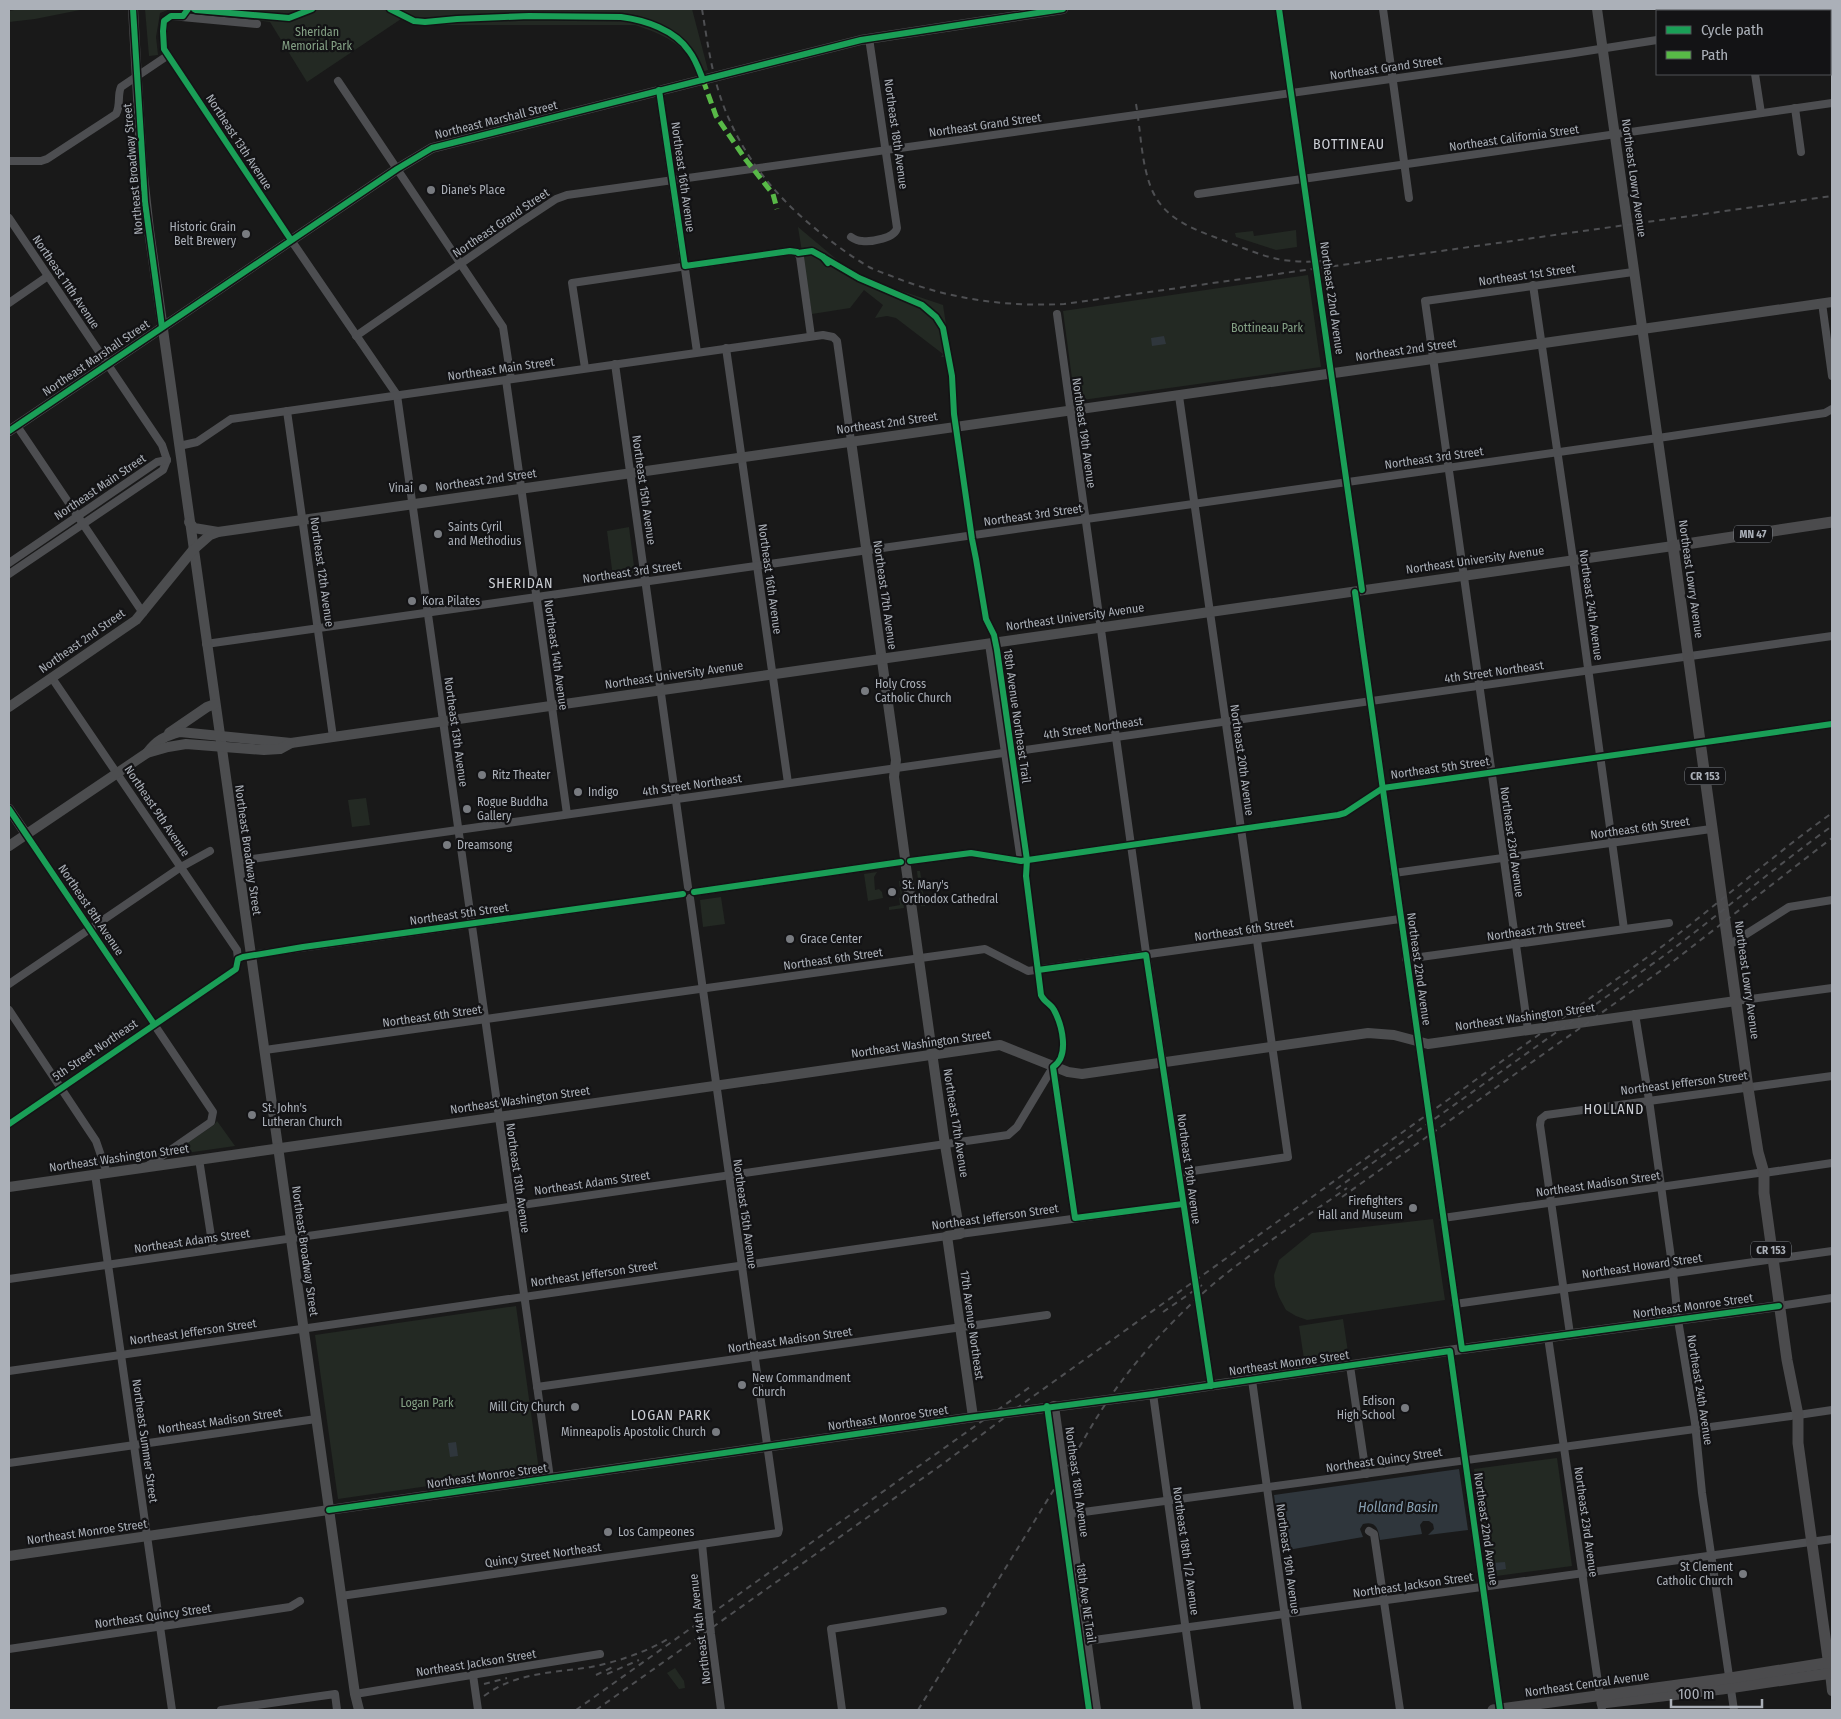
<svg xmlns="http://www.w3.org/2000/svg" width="1841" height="1719" font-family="'Fira Sans Condensed',sans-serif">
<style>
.green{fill:#232923}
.water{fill:#2f363c}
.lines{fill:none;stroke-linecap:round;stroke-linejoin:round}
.street{stroke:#4d4e51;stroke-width:8}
.secondary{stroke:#4c4d4f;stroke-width:10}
.primary{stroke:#4b4b4d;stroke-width:11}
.rail{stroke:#4e4f52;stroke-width:2;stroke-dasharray:6 5;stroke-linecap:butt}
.secondary-bridge{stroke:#4c4d4f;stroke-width:10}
.quiet{stroke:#58b947;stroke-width:5;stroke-dasharray:10 5;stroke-linecap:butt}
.cycleway-casing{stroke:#131315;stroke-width:9}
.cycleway{stroke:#1a9f57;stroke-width:6}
.poi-dot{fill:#787b80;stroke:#131315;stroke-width:2}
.labels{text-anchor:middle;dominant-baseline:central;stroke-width:4.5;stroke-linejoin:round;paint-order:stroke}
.shield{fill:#131315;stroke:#7d8187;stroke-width:1}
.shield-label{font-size:11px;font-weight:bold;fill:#abb0b8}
.park-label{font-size:12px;fill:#84a185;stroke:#131315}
.street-label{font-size:12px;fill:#abb0b8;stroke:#131315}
.poi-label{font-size:12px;fill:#abb0b8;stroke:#131315;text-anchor:start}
.neighbourhood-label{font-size:14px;letter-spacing:1px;fill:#cccfd5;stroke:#131315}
.water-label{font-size:14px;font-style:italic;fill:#869eb0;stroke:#131315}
</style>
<rect width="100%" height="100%" fill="#191919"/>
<!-- green -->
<g class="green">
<path d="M19,9h66l-50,10 -26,3v-11z"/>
<path d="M145,9h25l-10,4 -4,24 2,18 -9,1z"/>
<path d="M175,9h517l16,61 -10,3c-13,-30 -34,-38 -63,-48h-200l-34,-6 -94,63 -37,-60z"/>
<path d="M798,227l50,42 24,12 71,24 8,52h-10l2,-3 -47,-36 -9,-2 -12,2 8,-13 -19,-15 -14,18 -38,6z"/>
<path d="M1296,230l1,17 -21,3 -40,-13 -1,-4 18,-2 1,5z"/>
<path d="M1308,275l13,92 -246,34 -12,-90z"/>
<path d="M629,527l6,47 -22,3 -6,-46z"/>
<path d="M366,798l4,27 -18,2 -4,-27z"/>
<path d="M917,871h3l5,35h-4z"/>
<path d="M877,872l-3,5 1,13 4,-1 3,3 1,6 -15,3 -4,-27z"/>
<path d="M899,881h1l4,27 -15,2v-3l11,-2 -1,-7 2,-1z"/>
<path d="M721,897l4,27 -22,3 -3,-27z"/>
<path d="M217,1121l18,25 -63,9 -1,-1 43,-29z"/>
<path d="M1433,1219l12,81 -138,20 -11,-4 -10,-6 -7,-13 -4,-11 -1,-11 5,-15 33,-27z"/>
<path d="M516,1306l23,164 -201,29 -23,-164z"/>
<path d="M1343,1319l5,33 -44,7 -5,-33z"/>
<path d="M1557,1458l15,108 -83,11 -15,-108z"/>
<path d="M675,1668l9,13 1,7 -6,1 -12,-16z"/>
</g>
<!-- water -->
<g class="water">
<path d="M1164,336l2,8 -14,2 -1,-8z"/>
<path d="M456,1442l2,14 -8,1 -2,-14z"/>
<path d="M1459,1469l9,61 -40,5 6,-6 -1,-5 -4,-3h-6l-3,4 2,9 -42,6c-2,-12 -4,-19 -17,-16l-3,5 3,8 -81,14 -8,-56z"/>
<path d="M1505,1562l1,7 -13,2 -1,-8z"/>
</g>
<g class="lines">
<!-- street -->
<g class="street">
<path d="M1279,9l83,581"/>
<path d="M1383,9l26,189"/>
<path d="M1781,9l1,2"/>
<path d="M1830,15h2"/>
<path d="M257,24l-86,-8 -7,5 -1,10 1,18 127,191 106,155 153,1083"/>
<path d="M1755,74l6,39"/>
<path d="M338,81l165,246 8,52"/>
<path d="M659,90l38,262"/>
<path d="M1795,108l6,44"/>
<path d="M9,161h32l6,-2 69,-45c5,-9 1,-18 5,-27l46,-31"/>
<path d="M1198,194l634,-91"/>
<path d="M9,218l153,227 5,15 -4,10 -154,104"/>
<path d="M851,237c3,2 8,4 11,4 10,1 33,-3 35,-13l-28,-190"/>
<path d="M1533,285l39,267 52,377"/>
<path d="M9,303l39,-27"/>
<path d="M1822,303l10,73"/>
<path d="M1057,314l90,646 64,426"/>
<path d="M356,336l159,-110 41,-27 11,-4 1001,-141 89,-14"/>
<path d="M726,348l62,435"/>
<path d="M615,364l73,523"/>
<path d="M585,368l-13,-85 218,-32 7,1 3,5 11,79"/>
<path d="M506,380l61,434"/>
<path d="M1179,396l109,761 -109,16"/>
<path d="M287,411l46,326"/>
<path d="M17,426l126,187"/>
<path d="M179,446l18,-4 34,-23 592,-84 10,2 4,4 14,100"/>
<path d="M9,563l148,-101 10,-2"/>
<path d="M1355,592l107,757"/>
<path d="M206,644l1459,-207 160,-24 7,-4"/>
<path d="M989,644l32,217"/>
<path d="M26,834l187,278 -2,10 -65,45"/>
<path d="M238,861l1594,-225"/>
<path d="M910,861l61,-8 50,8 317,-46 7,-2 38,-25 449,-64"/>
<path d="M1394,873l317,-44"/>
<path d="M694,892l207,-30"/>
<path d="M1729,945l60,-38 43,-7"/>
<path d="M250,955l433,-61"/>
<path d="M1406,959l263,-36"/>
<path d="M9,984l172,-117 29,-16"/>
<path d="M1736,1001l96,-13"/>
<path d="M9,1010l87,131 11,32"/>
<path d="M1635,1014l14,86 24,172 5,48 17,103 7,70 32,217"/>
<path d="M1528,1030l-103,-729 208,-29"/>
<path d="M265,1050l720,-101 43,22 372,-52"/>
<path d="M1053,1067l22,151"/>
<path d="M9,1124l227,-155 2,-10 -1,-9 -185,-272"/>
<path d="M199,1159l14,90"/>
<path d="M1764,1173l68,-10"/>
<path d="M95,1174l77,536"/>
<path d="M1443,1218l315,-45"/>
<path d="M960,1234l223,-30"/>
<path d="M9,1279l999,-144 9,-8 36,-60"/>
<path d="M1455,1304l377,-53"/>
<path d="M1779,1306l53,-8"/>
<path d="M1570,1334l-30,-209 1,-6 5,-4 286,-39"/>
<path d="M1548,1337l54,373"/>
<path d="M1450,1351l50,359"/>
<path d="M1350,1366l16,108"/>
<path d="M9,1371l938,-135"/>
<path d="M1252,1380l46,330"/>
<path d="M537,1387l510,-72"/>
<path d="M1153,1394l44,316"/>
<path d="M1798,1415l34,-5"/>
<path d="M9,1463l307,-44"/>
<path d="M1069,1514l722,-98"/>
<path d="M1369,1531l5,3 26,176"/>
<path d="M702,1544l9,90 10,76"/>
<path d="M341,1596l437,-63 1,-4 -89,-631"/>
<path d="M1087,1641l745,-102"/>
<path d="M9,1649l281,-42 10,-6"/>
<path d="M473,1675l5,35"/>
<path d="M355,1694l245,-40"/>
<path d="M221,1710l114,-16 2,16"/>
<path d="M842,1710l-11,-81 112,-18"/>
</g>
<!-- secondary -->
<g class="secondary">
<path d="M138,98l4,68 7,64 206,1464 4,16"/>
<path d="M9,431l388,-262 35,-21 429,-108 202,-31"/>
<path d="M851,441l45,319 -2,17 11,81"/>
<path d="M189,522l5,6 24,4"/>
<path d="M9,707l127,-87 57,-70 17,-15 8,-3 1614,-230"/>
<path d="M169,733l38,-26 8,-3"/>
<path d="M147,753c10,-13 18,-17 33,-21l111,11 1382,-197 -76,-537"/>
<path d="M9,809l17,25"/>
<path d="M9,846l138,-93 21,-6 18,-3 78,6 16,-1 11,-6"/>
<path d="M906,867l39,278 15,89 -13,2 26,181"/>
<path d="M9,1187l991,-142 68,27 14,2 286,-41 26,2 34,9 308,-43"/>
<path d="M1054,1406l42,304"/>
<path d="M9,1556l958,-138 186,-24 309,-45 317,-43"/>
<path d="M1830,1673l2,18"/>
</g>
<!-- primary -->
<g class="primary">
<path d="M1830,1673l-32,-230v-28l-11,-55 -23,-167v-20l-6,-21 -10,-64 -75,-542 159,-24"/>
<path d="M1602,1703l120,-14 110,-16"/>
<path d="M1493,1710l237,-32 102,-16"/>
</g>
<!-- rail -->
<g class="rail">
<path d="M702,9c6,37 11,75 27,110 17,39 44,73 76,101 20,17 42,34 64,47 8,4 17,7 25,10 54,22 112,30 170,27l768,-108"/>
<path d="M1136,104c5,28 5,60 16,86 14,32 47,41 76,52 18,7 36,15 55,18 14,2 28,2 42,1"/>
<path d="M1336,1189l329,-234c56,-42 110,-88 167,-129"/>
<path d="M1342,1197l324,-230 166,-129"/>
<path d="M1163,1312l39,-27"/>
<path d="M607,1674l32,-14"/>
<path d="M596,1675l17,-8"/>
<path d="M484,1684l23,-6"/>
<path d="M484,1696c32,-24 70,-23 107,-29 26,-5 55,-15 77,-28"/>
<path d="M576,1710l454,-323"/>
<path d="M596,1710l348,-247 84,-63 628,-449c60,-45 116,-95 176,-138"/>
<path d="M918,1710c45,-73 90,-146 135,-219 23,-36 42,-75 68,-109 20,-27 44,-53 68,-76 45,-44 106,-81 158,-118"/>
</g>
<!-- secondary-bridge -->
<path class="secondary-bridge" d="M133,9l5,89"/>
<!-- quiet -->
<path class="quiet" d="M703,80l13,36 30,44 27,34 4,15"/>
<!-- cycleway casing -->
<g class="cycleway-casing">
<g id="cycleway">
<path d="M133,9l12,193 17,125"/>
<path d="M188,9l-5,7h-12l-7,5 -1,10 1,18 127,191"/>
<path d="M194,9l2,1 93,8 23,-9"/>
<path d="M390,9l24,12 11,1 32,-3 72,-3 92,1c24,3 54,13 68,34 7,9 10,19 14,29"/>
<path d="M1279,9l83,581"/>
<path d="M659,90l26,176 105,-15 7,1 1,1 14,-2 11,6 5,6"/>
<path d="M823,257l36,21 63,27 14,12 7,11 9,48 2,38 18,125 4,20 10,60 8,16 3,15 30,210 -1,16 15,119c3,7 10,9 13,15 8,15 16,46 -1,57l22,151 108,-14"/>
<path d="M9,431l388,-262 35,-21 429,-108 202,-31"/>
<path d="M1355,592l107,757 317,-43"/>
<path d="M9,809l145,215"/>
<path d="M910,861l61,-8 50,8 317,-46 7,-2 38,-25 449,-64"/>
<path d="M694,892l207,-30"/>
<path d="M1038,970l108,-15 65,431"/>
<path d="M9,1124l227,-155 2,-10 5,-2 60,-10 380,-53"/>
<path d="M1047,1406l42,304"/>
<path d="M329,1510l638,-92 186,-24 297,-43 50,359"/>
</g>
</g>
<!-- cycleway -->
<use href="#cycleway" class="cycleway"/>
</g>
<!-- markers -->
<g class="poi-dot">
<circle cx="431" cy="190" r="5"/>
<circle cx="246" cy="234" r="5"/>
<circle cx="423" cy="488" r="5"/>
<circle cx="438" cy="534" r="5"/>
<circle cx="412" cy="601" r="5"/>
<circle cx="865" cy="691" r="5"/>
<circle cx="482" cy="775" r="5"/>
<circle cx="578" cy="792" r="5"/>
<circle cx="467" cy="809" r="5"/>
<circle cx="447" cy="845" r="5"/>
<circle cx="892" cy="892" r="5"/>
<circle cx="790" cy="939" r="5"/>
<circle cx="252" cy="1115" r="5"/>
<circle cx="1413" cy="1208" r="5"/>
<circle cx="742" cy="1385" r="5"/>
<circle cx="575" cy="1407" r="5"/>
<circle cx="1405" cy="1408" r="5"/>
<circle cx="716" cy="1432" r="5"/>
<circle cx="608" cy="1532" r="5"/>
<circle cx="1743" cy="1574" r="5"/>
</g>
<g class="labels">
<!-- shield labels -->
<g class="shield">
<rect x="1734" y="525.5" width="38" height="17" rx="4"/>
<rect x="1685" y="767.5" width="40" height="17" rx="4"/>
<rect x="1751" y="1241.5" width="40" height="17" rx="4"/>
</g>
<g class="shield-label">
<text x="1753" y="534">MN 47</text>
<text x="1705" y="776">CR 153</text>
<text x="1771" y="1250">CR 153</text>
</g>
<!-- park labels -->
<g class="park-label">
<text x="317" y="32">Sheridan<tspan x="317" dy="14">Memorial Park</tspan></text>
<text x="1267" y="328">Bottineau Park</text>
<text x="427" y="1403">Logan Park</text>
</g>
<!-- street labels -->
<g class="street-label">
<text transform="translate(1386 68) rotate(-8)">Northeast Grand Street</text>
<text transform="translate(496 120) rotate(-14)">Northeast Marshall Street</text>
<text transform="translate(985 125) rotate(-8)">Northeast Grand Street</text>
<text transform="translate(896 134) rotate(82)">Northeast 18th Avenue</text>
<text transform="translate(1514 138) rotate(-8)">Northeast California Street</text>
<text transform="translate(239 142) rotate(57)">Northeast 13th Avenue</text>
<text transform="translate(133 169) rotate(-95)">Northeast Broadway Street</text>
<text transform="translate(683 177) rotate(82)">Northeast 16th Avenue</text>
<text transform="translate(1634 178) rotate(82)">Northeast Lowry Avenue</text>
<text transform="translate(501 223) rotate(-34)">Northeast Grand Street</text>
<text transform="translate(1527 275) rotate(-8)">Northeast 1st Street</text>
<text transform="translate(66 282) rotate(56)">Northeast 11th Avenue</text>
<text transform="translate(1332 298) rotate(82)">Northeast 22nd Avenue</text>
<text transform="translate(1406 350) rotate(-8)">Northeast 2nd Street</text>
<text transform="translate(96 358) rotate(-34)">Northeast Marshall Street</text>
<text transform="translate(501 369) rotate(-8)">Northeast Main Street</text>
<text transform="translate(887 423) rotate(-8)">Northeast 2nd Street</text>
<text transform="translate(1084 433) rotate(82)">Northeast 19th Avenue</text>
<text transform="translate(1434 458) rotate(-8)">Northeast 3rd Street</text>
<text transform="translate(486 480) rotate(-8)">Northeast 2nd Street</text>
<text transform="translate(100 487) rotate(-34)">Northeast Main Street</text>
<text transform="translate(644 490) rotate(82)">Northeast 15th Avenue</text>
<text transform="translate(1033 515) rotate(-8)">Northeast 3rd Street</text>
<text transform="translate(1475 560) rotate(-8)">Northeast University Avenue</text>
<text transform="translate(322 572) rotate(82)">Northeast 12th Avenue</text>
<text transform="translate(632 572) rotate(-8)">Northeast 3rd Street</text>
<text transform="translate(770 579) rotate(82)">Northeast 16th Avenue</text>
<text transform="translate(1691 579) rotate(82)">Northeast Lowry Avenue</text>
<text transform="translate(885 595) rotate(82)">Northeast 17th Avenue</text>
<text transform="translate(1591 605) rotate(82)">Northeast 24th Avenue</text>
<text transform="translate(1075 617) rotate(-8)">Northeast University Avenue</text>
<text transform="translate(82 641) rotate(-35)">Northeast 2nd Street</text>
<text transform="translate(556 655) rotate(82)">Northeast 14th Avenue</text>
<text transform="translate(1494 672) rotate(-8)">4th Street Northeast</text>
<text transform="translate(674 675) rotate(-8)">Northeast University Avenue</text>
<text transform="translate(1017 716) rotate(82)">18th Avenue Northeast Trail</text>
<text transform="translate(1093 728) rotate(-8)">4th Street Northeast</text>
<text transform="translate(456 732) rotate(82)">Northeast 13th Avenue</text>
<text transform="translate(1242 760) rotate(82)">Northeast 20th Avenue</text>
<text transform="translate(1440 768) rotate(-8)">Northeast 5th Street</text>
<text transform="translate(692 785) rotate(-8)">4th Street Northeast</text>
<text transform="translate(157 811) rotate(56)">Northeast 9th Avenue</text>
<text transform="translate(1640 828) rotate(-8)">Northeast 6th Street</text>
<text transform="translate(1512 842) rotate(82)">Northeast 23rd Avenue</text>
<text transform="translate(248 850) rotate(82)">Northeast Broadway Street</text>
<text transform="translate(91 910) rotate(56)">Northeast 8th Avenue</text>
<text transform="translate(459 914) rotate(-8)">Northeast 5th Street</text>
<text transform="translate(1244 930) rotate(-8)">Northeast 6th Street</text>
<text transform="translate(1536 930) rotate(-8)">Northeast 7th Street</text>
<text transform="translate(833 959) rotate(-8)">Northeast 6th Street</text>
<text transform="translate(1419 969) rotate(82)">Northeast 22nd Avenue</text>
<text transform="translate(1747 980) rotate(82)">Northeast Lowry Avenue</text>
<text transform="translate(432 1016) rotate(-8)">Northeast 6th Street</text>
<text transform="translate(1525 1017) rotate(-8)">Northeast Washington Street</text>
<text transform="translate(921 1044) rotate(-8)">Northeast Washington Street</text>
<text transform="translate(95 1050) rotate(-34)">5th Street Northeast</text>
<text transform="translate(1684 1083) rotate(-7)">Northeast Jefferson Street</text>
<text transform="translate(520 1100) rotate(-8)">Northeast Washington Street</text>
<text transform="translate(956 1123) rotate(81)">Northeast 17th Avenue</text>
<text transform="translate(119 1158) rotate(-8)">Northeast Washington Street</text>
<text transform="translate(1189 1169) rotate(82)">Northeast 19th Avenue</text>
<text transform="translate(518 1178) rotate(82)">Northeast 13th Avenue</text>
<text transform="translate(592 1183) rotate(-8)">Northeast Adams Street</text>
<text transform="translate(1598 1184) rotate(-8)">Northeast Madison Street</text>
<text transform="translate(745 1214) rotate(82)">Northeast 15th Avenue</text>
<text transform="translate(995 1217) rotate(-8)">Northeast Jefferson Street</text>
<text transform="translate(192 1241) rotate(-8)">Northeast Adams Street</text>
<text transform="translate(305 1251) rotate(82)">Northeast Broadway Street</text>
<text transform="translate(1642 1266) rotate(-8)">Northeast Howard Street</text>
<text transform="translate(594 1274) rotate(-8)">Northeast Jefferson Street</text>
<text transform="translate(1693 1306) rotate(-8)">Northeast Monroe Street</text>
<text transform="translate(972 1325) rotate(82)">17th Avenue Northeast</text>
<text transform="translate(193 1332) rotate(-8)">Northeast Jefferson Street</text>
<text transform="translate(790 1340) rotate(-8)">Northeast Madison Street</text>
<text transform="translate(1289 1363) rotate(-8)">Northeast Monroe Street</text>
<text transform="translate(1700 1390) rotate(81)">Northeast 24th Avenue</text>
<text transform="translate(888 1418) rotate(-8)">Northeast Monroe Street</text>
<text transform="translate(220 1421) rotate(-8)">Northeast Madison Street</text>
<text transform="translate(145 1441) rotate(82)">Northeast Summer Street</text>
<text transform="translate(1384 1460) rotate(-8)">Northeast Quincy Street</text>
<text transform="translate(487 1476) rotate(-8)">Northeast Monroe Street</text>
<text transform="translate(1077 1482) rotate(82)">Northeast 18th Avenue</text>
<text transform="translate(1586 1522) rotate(82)">Northeast 23rd Avenue</text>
<text transform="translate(1486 1529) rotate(82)">Northeast 22nd Avenue</text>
<text transform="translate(87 1532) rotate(-8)">Northeast Monroe Street</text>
<text transform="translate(1186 1551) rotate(82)">Northeast 18th 1/2 Avenue</text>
<text transform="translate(543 1555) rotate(-8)">Quincy Street Northeast</text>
<text transform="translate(1288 1559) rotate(82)">Northeast 19th Avenue</text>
<text transform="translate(1413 1585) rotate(-8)">Northeast Jackson Street</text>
<text transform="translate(1086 1603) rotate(82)">18th Ave NE Trail</text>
<text transform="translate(153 1616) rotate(-8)">Northeast Quincy Street</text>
<text transform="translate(700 1629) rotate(-97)">Northeast 14th Avenue</text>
<text transform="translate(476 1663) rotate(-9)">Northeast Jackson Street</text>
<text transform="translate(1587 1684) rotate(-8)">Northeast Central Avenue</text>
</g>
<!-- poi labels -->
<g class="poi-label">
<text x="441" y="190">Diane's Place</text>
<text x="236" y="227" text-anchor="end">Historic Grain<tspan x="236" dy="14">Belt Brewery</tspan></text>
<text x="413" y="488" text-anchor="end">Vinai</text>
<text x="448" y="527">Saints Cyril<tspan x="448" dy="14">and Methodius</tspan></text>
<text x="422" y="601">Kora Pilates</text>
<text x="875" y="684">Holy Cross<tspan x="875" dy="14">Catholic Church</tspan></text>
<text x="492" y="775">Ritz Theater</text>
<text x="588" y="792">Indigo</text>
<text x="477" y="802">Rogue Buddha<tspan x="477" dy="14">Gallery</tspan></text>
<text x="457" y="845">Dreamsong</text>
<text x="902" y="885">St. Mary's<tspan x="902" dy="14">Orthodox Cathedral</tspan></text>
<text x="800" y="939">Grace Center</text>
<text x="262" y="1108">St. John's<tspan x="262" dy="14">Lutheran Church</tspan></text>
<text x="1403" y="1201" text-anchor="end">Firefighters<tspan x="1403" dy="14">Hall and Museum</tspan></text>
<text x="752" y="1378">New Commandment<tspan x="752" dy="14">Church</tspan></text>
<text x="1395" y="1401" text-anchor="end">Edison<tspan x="1395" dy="14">High School</tspan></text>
<text x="565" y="1407" text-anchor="end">Mill City Church</text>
<text x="706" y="1432" text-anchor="end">Minneapolis Apostolic Church</text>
<text x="618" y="1532">Los Campeones</text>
<text x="1733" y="1567" text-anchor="end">St Clement<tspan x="1733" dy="14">Catholic Church</tspan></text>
</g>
<!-- neighbourhood labels -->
<g class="neighbourhood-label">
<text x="1349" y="144">BOTTINEAU</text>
<text x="521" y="583">SHERIDAN</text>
<text x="1614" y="1109">HOLLAND</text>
<text x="671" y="1415">LOGAN PARK</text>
</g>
<!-- water labels -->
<g class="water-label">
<text x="1398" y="1507">Holland Basin</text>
</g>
</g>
<!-- border -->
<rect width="1841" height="1719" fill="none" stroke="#abb0b8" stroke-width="20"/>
<!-- legend -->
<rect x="1656" y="10" width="175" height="65" fill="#131315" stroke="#505256"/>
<rect x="1666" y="26" width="25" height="8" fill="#1a9f57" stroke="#505256"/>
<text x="1701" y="35" font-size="15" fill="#abb0b8">Cycle path</text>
<rect x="1666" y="51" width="25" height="8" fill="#58b947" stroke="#505256"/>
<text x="1701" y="60" font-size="15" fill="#abb0b8">Path</text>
<!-- scale -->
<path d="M1671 1699v8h91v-8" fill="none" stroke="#abb0b8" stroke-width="2.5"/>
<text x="1678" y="1699" font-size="15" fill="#abb0b8" stroke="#131315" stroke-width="4" paint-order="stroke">100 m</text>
</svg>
